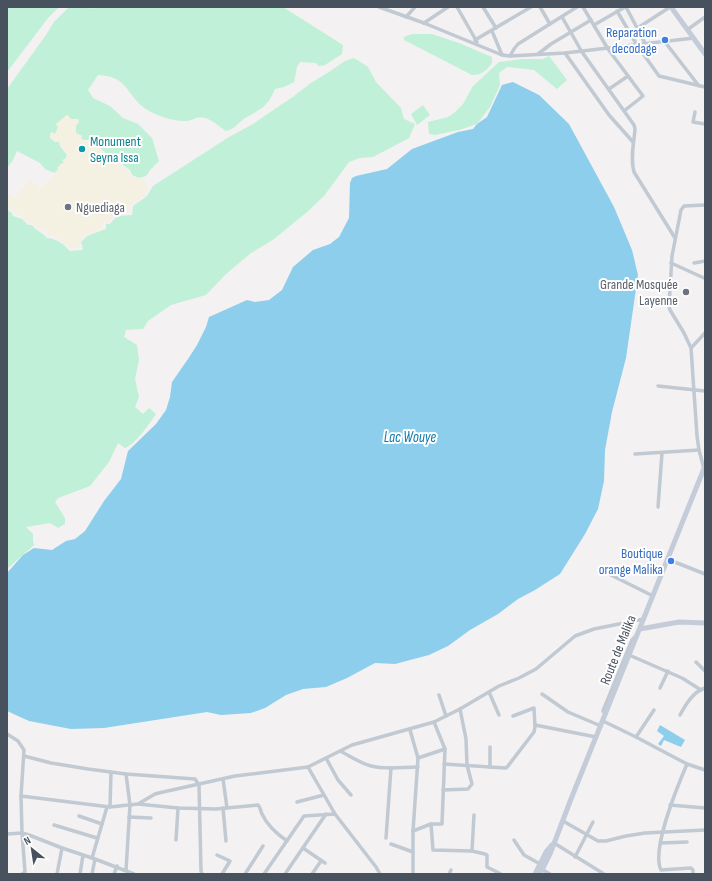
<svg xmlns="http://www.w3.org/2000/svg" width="712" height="881" font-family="'Sofia Sans Condensed',sans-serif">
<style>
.green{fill:#c0f0d8}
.sand{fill:#f4f0e2}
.water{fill:#8dceec}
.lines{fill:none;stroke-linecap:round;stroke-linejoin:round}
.street{stroke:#c1c9d2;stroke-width:3.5}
.secondary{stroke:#c4cbd9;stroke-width:5}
.shop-dot{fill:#3f7fe0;stroke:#fff;stroke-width:1.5}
.culture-dot{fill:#0f9aa8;stroke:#fff;stroke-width:1.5}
.worship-dot{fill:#6b7280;stroke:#fff;stroke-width:1.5}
.labels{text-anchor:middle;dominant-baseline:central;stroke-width:4;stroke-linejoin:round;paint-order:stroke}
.shop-label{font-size:14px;fill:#366cbe;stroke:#fff;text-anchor:end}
.culture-label{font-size:14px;fill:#0d838f;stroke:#fff;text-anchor:start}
.worship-label{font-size:14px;fill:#5b616d;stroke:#fff;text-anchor:start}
.street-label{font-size:14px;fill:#48515e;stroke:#fff}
.water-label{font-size:15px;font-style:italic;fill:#0d79ad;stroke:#fff}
</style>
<rect width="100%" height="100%" fill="#f3f1f1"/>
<!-- green -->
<g class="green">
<path d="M7,7h52l-11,11 -41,54z"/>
<path d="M69,7c9,0 29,3 35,0h179l60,38 -1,9 -17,11 -6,1 -3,-3 -16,-1 -3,5 -3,15 -10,5 -9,2c-2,4 -4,10 -8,14 -5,6 -13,10 -20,14 -8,4 -11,12 -21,14 -6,-4 -15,-12 -21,-13 -7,-3 -13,3 -20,3 -10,1 -30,-6 -39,-12 -20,-13 -17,-33 -48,-34l-10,15 5,8 17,8 13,12 15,6 14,14 7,23 -8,8 -5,7 -7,2 -7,-3 -2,-5 -28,-20c-2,-4 -6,-7 -10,-10h-9l-2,-2 1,-2 -6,-3v-7l3,-4 -1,-3h-7l-4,-4 -11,9 2,3 -3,7 -3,-2 -2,2v4l5,4h4l1,4 7,9 -2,4 -3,1 2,3 -3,1 -4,4 1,2 -4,3 -9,-4 -5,-6 -23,-12 -4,9 -6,8v-79l39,-54 8,-13z"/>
<path d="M412,34h20l27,9 33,14v6c-6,8 -10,12 -20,12l-68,-35v-3z"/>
<path d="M549,56l18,24 -10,9 -23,-19 -27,-3 -8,6 1,12 -10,22 -13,17 -18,6 -24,5 -6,-1 -1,-12 20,-5 6,-4 9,-9 10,-18 26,-24 24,-3h20z"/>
<path d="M354,58l14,9 8,15 25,26 3,11 11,5 -6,14 -36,19 -13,1 -11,4 -25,34 -17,16 -33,27 -23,14 -25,21 -20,21 -35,10 -23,16 -5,8 -17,1 -2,7 13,8 2,15 -4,19 4,18 -4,10 8,7 6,-6 7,6c-7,10 -20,30 -31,34l-7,-5 -9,19 -19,24 -32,12 -3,4 10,16v6l-7,4 -8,-5 -24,4 7,7v7l1,4 -27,24v-359l5,3 1,3 9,3 6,6h4c4,6 10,7 15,13 11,1 16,6 23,13l13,-1 -2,-8 6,-6 19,-7v-5h4l7,-8 15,-1 1,-9 14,-10 6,-10 76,-49 24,-13 41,-28 17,-13 18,-11 16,-11z"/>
<path d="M423,105l7,10 -13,10 -6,-11z"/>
</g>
<!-- sand -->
<path class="sand" d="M67,115l4,4h7v3l-3,4 1,7 6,3 -1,2 2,3h7l2,-1 10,12 13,8 10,9 4,1 1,6 10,3 3,-1 5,11 -3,6 -14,10v7l-16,1 -6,9 -5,-1 -3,8 -15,5 -7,8 2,6h-11c-6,-6 -13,-13 -22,-13l-2,-5 -2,-1 -3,2 -3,-2 -4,-5 -6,-2 -8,-8 -5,1 -1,-4 -7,-3v-14l6,4 3,-1 14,-17 8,5v4l6,-3v-2h3l7,-9 1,-3 3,-2v-2l3,-4 3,-1 -1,-3h3l2,-5 -9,-13 -3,-1 -6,-4v-3h6l2,-7 -2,-3z"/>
<!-- water -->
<g class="water">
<path d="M513,82l26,13 30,29 45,83 18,43 6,25 -12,83 -14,54 -7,38 -1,31 -6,28 -13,25 -25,40 -25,16 -17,9 -20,15 -28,16 -22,16 -19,9 -34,9 -20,-1 -28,15 -21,9 -23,2 -17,6 -21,13 -14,5 -30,2 -14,-3 -103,16 -33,1 -42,-8 -22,-10v-138l16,-18 11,-7 18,2 14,-9 9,-2 10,-8 19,-30 17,-22 7,-28 28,-27 10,-14 4,-13 2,-15 16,-23 9,-14 9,-18 3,-10 38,-17 8,2 14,-2 13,-10 11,-23 20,-17 17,-6 9,-7 10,-19 1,-35 2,-5 4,-2 31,-7 25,-20 46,-17 15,-3 4,-5 10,-7 15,-32z"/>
<path d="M660,725l25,15 -4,7 -17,-7 -3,6 -3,-2 6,-8 -7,-5z"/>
</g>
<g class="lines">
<!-- street -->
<g class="street">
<path d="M379,7l45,16 78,32 8,1 55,-3 129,-15"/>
<path d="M457,7l20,35"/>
<path d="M483,7l13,21"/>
<path d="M540,7l10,17"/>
<path d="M583,7l25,42 35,47 -19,15"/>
<path d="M626,7l20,38"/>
<path d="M617,11l20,34 22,31 46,11"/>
<path d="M406,17l9,-10"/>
<path d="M562,17l20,35 52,73 1,4c-1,14 -5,29 -1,43l41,66"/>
<path d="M424,23l24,-16"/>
<path d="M594,25l31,-18"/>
<path d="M687,30l18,-13"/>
<path d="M492,31l10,24"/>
<path d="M630,33l40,-26"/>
<path d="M475,40l56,-33"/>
<path d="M665,42l34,44"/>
<path d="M565,53l44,62 24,27"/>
<path d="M538,54l13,-10 40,-24"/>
<path d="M510,56l4,-7 4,-5 59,-37"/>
<path d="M609,89l19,-13"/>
<path d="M695,112l-2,10 12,2"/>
<path d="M671,263l33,15"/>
<path d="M694,263l11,-2"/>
<path d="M691,348l14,-15"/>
<path d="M658,386l47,5"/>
<path d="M635,454l64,-4"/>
<path d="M704,469l-5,-19 -2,-14 -6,-88 -7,-15 -14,-23 -1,-4 3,-50 9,-46 3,-4 21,-1"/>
<path d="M658,507l4,-54"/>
<path d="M667,559l38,15"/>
<path d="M603,571l50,25"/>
<path d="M629,655l53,23 19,12"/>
<path d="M696,662l9,9"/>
<path d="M660,688l8,-17"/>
<path d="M489,692l10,23"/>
<path d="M542,694l26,18 33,14"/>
<path d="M439,695l7,21"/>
<path d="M606,714l-3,-3 29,-71 4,-4"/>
<path d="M680,715c6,-11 13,-23 25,-27"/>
<path d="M603,721l33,16 51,27 18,6"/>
<path d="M535,725l61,12"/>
<path d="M410,730l8,28 -5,73v43"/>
<path d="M7,734l11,7 6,9 -3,46 1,37 3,39 -3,2"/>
<path d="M636,737l18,-27"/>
<path d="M490,747v20l16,1 2,-2 26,-34 1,-5 -1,-19 -21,8"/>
<path d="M340,751c10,5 20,12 31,15 15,4 31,1 47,1"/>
<path d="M24,756l27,7 37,6 38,5 69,5 4,6 2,86 1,3"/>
<path d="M326,758l12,22 13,15"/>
<path d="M418,758l27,-9"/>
<path d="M444,764l46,3"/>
<path d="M687,764c-9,21 -36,86 -26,106l30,-2 2,2v4"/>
<path d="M308,767l27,47 41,53 4,7"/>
<path d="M126,774l4,31 -4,65"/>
<path d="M223,779l4,29"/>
<path d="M443,790l25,-1 4,-5 -5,-19 -1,-26 -6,-30"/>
<path d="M21,796l89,11 28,-3 17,-10 8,-2 72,-16 73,-9 44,-22 82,-23 26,-13 39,-23 20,-8 17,-9 39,-33 19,-7 50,-10"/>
<path d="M297,802l27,-7"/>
<path d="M138,804l40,4 38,1 42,-4c3,3 2,5 4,9 5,11 15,20 25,27"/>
<path d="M670,805l35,3"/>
<path d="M110,807l1,-35"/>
<path d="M223,808l3,33"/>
<path d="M79,816l23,8"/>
<path d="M129,817l22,1"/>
<path d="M563,821l35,20h8l20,-5 19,-3 60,-3"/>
<path d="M431,824l2,26 39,1 13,3 2,1v12l14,7"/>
<path d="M54,825l43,13"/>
<path d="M413,831l18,-7h11l3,-75 -11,-27"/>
<path d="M7,834l15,-1 7,2 33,13 33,11 39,15"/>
<path d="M386,838l5,-70"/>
<path d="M176,840l2,-32"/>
<path d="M514,840l10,15 16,9"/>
<path d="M554,843l50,31"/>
<path d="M661,843l26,-1"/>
<path d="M391,844l22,8"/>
<path d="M303,848l22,15"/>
<path d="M472,851l2,-36"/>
<path d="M217,855l13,6 -8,13"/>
<path d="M575,857l18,-35"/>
<path d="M92,858l15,-51"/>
<path d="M543,870l7,4"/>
<path d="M57,874l5,-26"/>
<path d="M80,874l3,-19"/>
<path d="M92,874l3,-15"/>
<path d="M114,874l3,-8"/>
<path d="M245,874l18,-28"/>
<path d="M264,874l40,-58 31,-2"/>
<path d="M285,874l41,-60"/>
<path d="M312,874l9,-13"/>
<path d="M449,874l2,-4"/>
</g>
<!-- secondary -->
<g class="secondary">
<path d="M671,7l34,47"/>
<path d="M640,629l39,-7 26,1"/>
<path d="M535,874l11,-22 6,-7"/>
<path d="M540,874l10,-20 21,-55 134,-333"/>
</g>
</g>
<!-- markers -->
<g class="shop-dot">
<circle cx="665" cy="40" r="4"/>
<circle cx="671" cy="561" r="4"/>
</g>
<circle class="culture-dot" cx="82" cy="149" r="4"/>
<g class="worship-dot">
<circle cx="68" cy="207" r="4"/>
<circle cx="686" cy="292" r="4"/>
</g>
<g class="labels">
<!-- shop labels -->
<g class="shop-label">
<text x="657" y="32">Reparation<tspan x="657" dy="16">decodage</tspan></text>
<text x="663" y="553">Boutique<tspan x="663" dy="16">orange Malika</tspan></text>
</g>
<!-- culture labels -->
<g class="culture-label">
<text x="90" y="141">Monument<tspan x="90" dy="16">Seyna Issa</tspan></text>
</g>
<!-- worship labels -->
<g class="worship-label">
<text x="76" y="207">Nguediaga</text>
<text x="678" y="284" text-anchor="end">Grande Mosquée<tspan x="678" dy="16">Layenne</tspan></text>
</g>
<!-- street labels -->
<g class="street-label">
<text transform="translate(618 650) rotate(-68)">Route de Malika</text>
</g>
<!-- water labels -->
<g class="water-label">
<text x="410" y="437">Lac Wouye</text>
</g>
</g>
<!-- border -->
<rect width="712" height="881" fill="none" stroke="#48515e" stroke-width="16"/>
<!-- north arrow -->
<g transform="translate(32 849) rotate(330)" stroke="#ffffff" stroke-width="3" paint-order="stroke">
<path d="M0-3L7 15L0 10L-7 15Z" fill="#48515e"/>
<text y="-6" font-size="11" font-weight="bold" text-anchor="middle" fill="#48515e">N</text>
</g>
</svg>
